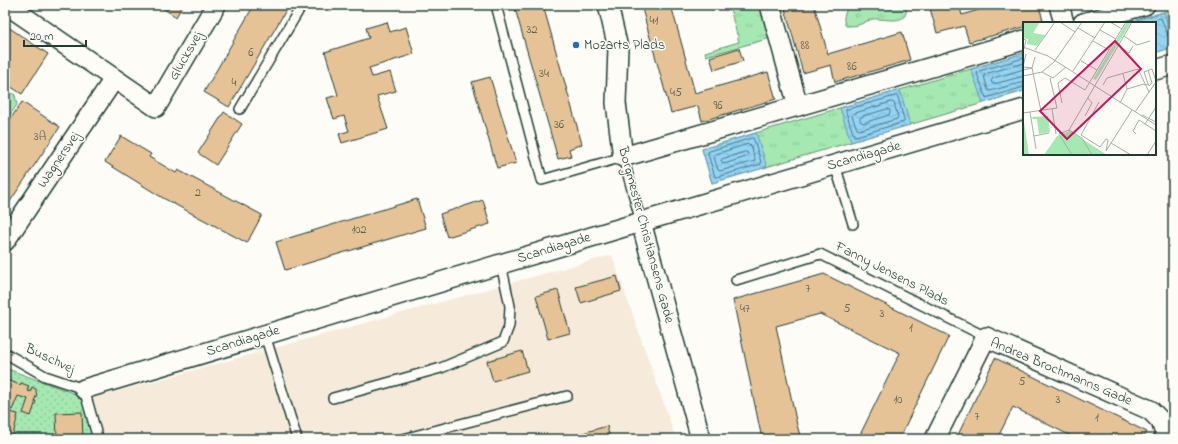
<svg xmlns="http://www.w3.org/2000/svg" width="1178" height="444" font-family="'Indie Flower',sans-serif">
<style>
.built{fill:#f6ebda}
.grass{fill:url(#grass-tufts);stroke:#629272}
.garden{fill:url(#garden-dots);stroke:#629272}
.water{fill:url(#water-waves);stroke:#6597a7}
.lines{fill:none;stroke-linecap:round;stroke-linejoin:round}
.shore{stroke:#4d7981;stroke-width:1}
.building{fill:#e5c397;stroke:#1f3d34}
.lane-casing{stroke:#1f3d34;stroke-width:12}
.street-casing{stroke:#1f3d34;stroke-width:22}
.lane{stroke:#fdfcf7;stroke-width:9}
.street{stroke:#fdfcf7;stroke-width:19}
.poi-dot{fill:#1f6fb2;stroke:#fdfcf7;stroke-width:1.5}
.labels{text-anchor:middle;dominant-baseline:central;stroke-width:3;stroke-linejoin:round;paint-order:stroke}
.number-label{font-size:12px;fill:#505e4d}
.poi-label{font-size:14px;fill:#1f3d34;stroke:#fdfcf7;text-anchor:start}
.street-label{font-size:14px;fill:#1f3d34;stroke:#fdfcf7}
.inset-road{fill:none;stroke:#a4b0a9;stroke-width:1}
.view{fill:#c2185b;fill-opacity:0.15;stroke:#c2185b;stroke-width:2}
.inset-edge{fill:none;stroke:#1f3d34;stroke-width:2}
</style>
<defs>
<pattern id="grass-tufts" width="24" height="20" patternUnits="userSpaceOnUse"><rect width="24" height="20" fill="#a6e8b1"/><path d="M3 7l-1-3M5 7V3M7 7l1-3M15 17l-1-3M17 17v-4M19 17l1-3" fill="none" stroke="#8ec899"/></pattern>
<pattern id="garden-dots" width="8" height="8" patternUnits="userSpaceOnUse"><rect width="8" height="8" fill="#a6e8b1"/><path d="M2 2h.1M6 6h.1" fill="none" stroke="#8ec899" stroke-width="1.8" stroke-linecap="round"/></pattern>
<pattern id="water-waves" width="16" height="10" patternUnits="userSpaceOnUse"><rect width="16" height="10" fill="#93d3f4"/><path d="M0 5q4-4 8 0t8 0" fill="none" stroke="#7eb6d2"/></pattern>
</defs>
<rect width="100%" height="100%" fill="#fdfcf7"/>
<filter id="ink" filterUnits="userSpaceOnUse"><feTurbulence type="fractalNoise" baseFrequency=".025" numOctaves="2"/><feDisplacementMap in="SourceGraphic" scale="8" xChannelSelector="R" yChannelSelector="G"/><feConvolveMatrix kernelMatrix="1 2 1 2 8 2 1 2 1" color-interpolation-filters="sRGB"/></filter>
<g filter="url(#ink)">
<!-- built -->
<path class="built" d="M612,255l64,184h-577l-10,-40z"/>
<!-- grass -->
<g class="grass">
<path d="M729,5h32l10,33 -65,18 -1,-4 34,-10z"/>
<path d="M848,5h58c4,22 -20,13 -33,14 -4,1 -8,3 -12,5 -5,2 -10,2 -15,2 -5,-8 0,-13 2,-21z"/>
<path d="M1173,9v38l-18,6v-30h-28z"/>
<path d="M1024,53v38l-312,92 -10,-34z"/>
<path d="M5,88l10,7 2,10 -12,17z"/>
</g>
<!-- garden -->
<path class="garden" d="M5,368l84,31 10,40h-94z"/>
<!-- water -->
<g class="water">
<path d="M1164,12l9,28v7l-18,6v-30h-28z"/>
<path d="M1024,53v38l-41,12 -12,-34z"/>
<path d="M900,90l10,35 -59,17 -11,-34z"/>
<path d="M756,133l11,34 -55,16 -10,-34z"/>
</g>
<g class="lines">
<!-- shore -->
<g class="shore">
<path d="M1141,23l20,-5 7,18 2,2h3"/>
<path d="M1024,58l-45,13 -2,2 9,25 38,-11"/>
<path d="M1024,63l-39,11 -1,2 4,14 2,1 34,-9"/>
<path d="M1024,69l-31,9 -2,3 1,2 2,1 30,-8"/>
<path d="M896,96l2,1 6,23v2l-48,14h-2l-8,-24v-2z"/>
<path d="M892,102l2,1 4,14 -1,2 -38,11 -2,-1 -5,-13 1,-2z"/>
<path d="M888,109l2,1v2l-1,3 -26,8 -3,-2v-2l1,-2z"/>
<path d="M753,138l1,2 7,22v2l-44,13h-2l-7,-23v-2z"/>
<path d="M749,144l2,2 4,13v2l-35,10 -2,-1 -4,-13v-2z"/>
<path d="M745,152h2l1,2 -2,3 -22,7 -2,-2 -1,-2 1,-1z"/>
</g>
</g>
<!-- building -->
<g class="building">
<path d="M158,5h25l-7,12z"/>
<path d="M254,5h35l-60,102 -25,-15z"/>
<path d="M514,5h29l39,139 -13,5 2,7 -13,3z"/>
<path d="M641,5h30l24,88 73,-21 8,27 -74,22 -4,-15 -27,7z"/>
<path d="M784,5h30l14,49 74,-22 8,28 -75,22 -4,-17 -28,8z"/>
<path d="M929,5h30l3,10 33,-10h44l4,16 -7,2h-12v4l-55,15 -5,-16 -27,7z"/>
<path d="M387,22l3,10 16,-5 8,27 -45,14 3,9 18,-5 6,19 -19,5 11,33 -46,14 -3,-9 10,-3 -5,-15 -10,3 -7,-21 11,-3 -13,-43 44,-14 -3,-10z"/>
<path d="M5,25l43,29 -26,40 -17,-11z"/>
<path d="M739,48l4,13 -29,9 -4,-13z"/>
<path d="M490,77l26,86 -19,5 -25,-86z"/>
<path d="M22,102l38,25 -55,82v-82z"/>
<path d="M224,112l18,12 -26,41 -18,-12z"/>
<path d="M121,136l30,18 -2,3 27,16 2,-3 84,45 -15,28 -84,-45 -58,-36z"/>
<path d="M417,199l9,29 -141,42 -9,-28z"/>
<path d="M483,200l7,24 -43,13 -7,-23z"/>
<path d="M824,274l125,62 -50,103h-41l42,-86 -80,-39 -44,12 21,99 4,14h-39l-29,-139z"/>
<path d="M617,276l4,15 -40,12 -5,-16z"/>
<path d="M558,290l12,43 -22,6 -12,-43z"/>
<path d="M522,351l6,20 -35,10 -6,-20z"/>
<path d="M995,358l152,74 -4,7h-66l-64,-32 -16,32h-41z"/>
<path d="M5,379l15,6 1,-2 8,3 -2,4 3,2 2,-5 4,2v4l1,1 -3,7h2l-5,15 -8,-3 5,-14 -10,-3 -6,14 -6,-2 1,-3h-2z"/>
<path d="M5,411l13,3 -6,25h-7z"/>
<path d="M82,412l1,27h-26l-1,-26z"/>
<path d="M607,426l3,13h-48z"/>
</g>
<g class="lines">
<!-- lane casing -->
<g class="lane-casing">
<g id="lane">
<path d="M496,5l46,175 81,-23 18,65"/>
<path d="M240,109l62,-104"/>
<path d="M835,165l18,59"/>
<path d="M736,280l84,-26 166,83"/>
<path d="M265,335l32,104"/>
<path d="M5,353l40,23 39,13 14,50"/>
<path d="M333,398l108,-30 62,-26 6,-16 1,-20 -9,-42"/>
<path d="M403,439l164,-43"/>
</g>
</g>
<!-- street casing -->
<g class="street-casing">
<g id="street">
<path d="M7,5l149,102 60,-102"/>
<path d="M608,5l10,43 -2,55 7,54 401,-117"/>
<path d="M770,5l28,101"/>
<path d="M1059,5l5,18"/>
<path d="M1083,23l62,-18"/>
<path d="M1155,70l18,-5"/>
<path d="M641,222l60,217"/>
<path d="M5,241l109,-162"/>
<path d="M84,389l557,-167 383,-113"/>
<path d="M935,439l51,-102 164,73 11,11 4,13 -2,5"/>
</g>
</g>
<!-- lane -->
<use href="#lane" class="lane"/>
<!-- street -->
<use href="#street" class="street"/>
</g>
</g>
<!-- markers -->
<circle class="poi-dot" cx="576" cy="45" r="4"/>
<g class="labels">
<!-- number labels -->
<g class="number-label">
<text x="654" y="21">41</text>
<text x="532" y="30">32</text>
<text x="805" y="46">88</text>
<text x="251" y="53">6</text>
<text x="852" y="67">86</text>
<text x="544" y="74">34</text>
<text x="234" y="83">4</text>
<text x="676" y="93">45</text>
<text x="718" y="106">96</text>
<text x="559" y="125">36</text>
<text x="40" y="137">3A</text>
<text x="198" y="193">2</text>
<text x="359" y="230">102</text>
<text x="808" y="289">7</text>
<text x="745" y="309">47</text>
<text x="847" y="309">5</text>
<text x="882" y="314">3</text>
<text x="911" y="328">1</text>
<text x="1022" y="382">5</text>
<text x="898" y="400">10</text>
<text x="1058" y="400">3</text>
<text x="977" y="417">7</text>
<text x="1097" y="418">1</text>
</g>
<!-- poi labels -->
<g class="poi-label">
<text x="584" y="45">Mozarts Plads</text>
</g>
<!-- street labels -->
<g class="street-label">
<text transform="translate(186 56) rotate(-60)">Glucksvej</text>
<text transform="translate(864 156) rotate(-16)">Scandiagade</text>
<text transform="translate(59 160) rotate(-56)">Wagnersvej</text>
<text transform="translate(646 235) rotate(75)">Borgmester Christiansens Gade</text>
<text transform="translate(554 248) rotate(-17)">Scandiagade</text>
<text transform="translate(892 274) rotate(27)">Fanny Jensens Plads</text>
<text transform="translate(243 341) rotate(-17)">Scandiagade</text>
<text transform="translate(50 359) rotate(25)">Buschvej</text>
<text transform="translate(1061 372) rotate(23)">Andrea Brochmanns Gade</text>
</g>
</g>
<!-- overview -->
<g transform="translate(1023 22)">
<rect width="133" height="133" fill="#fdfcf7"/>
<path d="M0,0h17l-7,11 12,2 -8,11 -10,-2 1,-5 -5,-1zM104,0h4l-35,58 -3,-1zM25,94l2,16 -11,2 -2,-15h-4l-1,-2z" fill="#a6e8b1"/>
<path d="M0,93l6,40h-6zM47,109l37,24h-63l13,-19z" fill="#a6e8b1"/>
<path class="inset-road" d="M37,0l15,10M87,0l12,7M55,6l17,10M77,8l16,9M101,14l13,9 13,-4M0,17l3,1 -2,9M70,19l16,9M96,24l10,7 4,-7M0,25l25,9 108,69M12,28l20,-28M58,39l16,9M0,45l9,1 9,43M0,45l3,-13M0,48l9,-2 3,-11M50,49l32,-49M19,50l11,6 13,-11M100,52l4,15 17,-5M0,54l19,-4 12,-10 28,-40M125,62l1,2 3,-3 -4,-13M80,63l4,-7 31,-9 11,23M121,63l4,-1 -4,-12 8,-3 4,12M76,80l-18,33 19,12 6,-8 2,1 -2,11M39,81l-4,-20 7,-5 20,12 41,-68M97,81l7,-14M29,87l4,25M7,90l6,37M112,90l21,-30M0,91l34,-5 -7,-30M119,93l14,7M62,94l7,-13 -4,-5M122,102l11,-17M46,108l63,-108M46,108l13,8 10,17M46,108l-10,4 13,21M113,112l-3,-3 6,-11 17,11M11,114l15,-3M88,121l20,12M83,129l26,-41M124,133l9,-14"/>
<path class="view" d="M92,19l26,28 -74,70 -27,-28z"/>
<rect width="133" height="133" class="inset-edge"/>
</g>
<!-- margin -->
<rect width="1178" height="444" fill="none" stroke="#fdfcf7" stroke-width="20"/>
<rect x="10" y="10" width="1158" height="424" fill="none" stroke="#1f3d34" stroke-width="1.5" filter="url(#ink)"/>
<!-- scale -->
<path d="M24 40v6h62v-6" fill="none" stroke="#1f3d34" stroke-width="2"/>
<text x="30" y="40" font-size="12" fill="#1f3d34" stroke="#fdfcf7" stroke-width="3" paint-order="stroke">20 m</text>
</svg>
